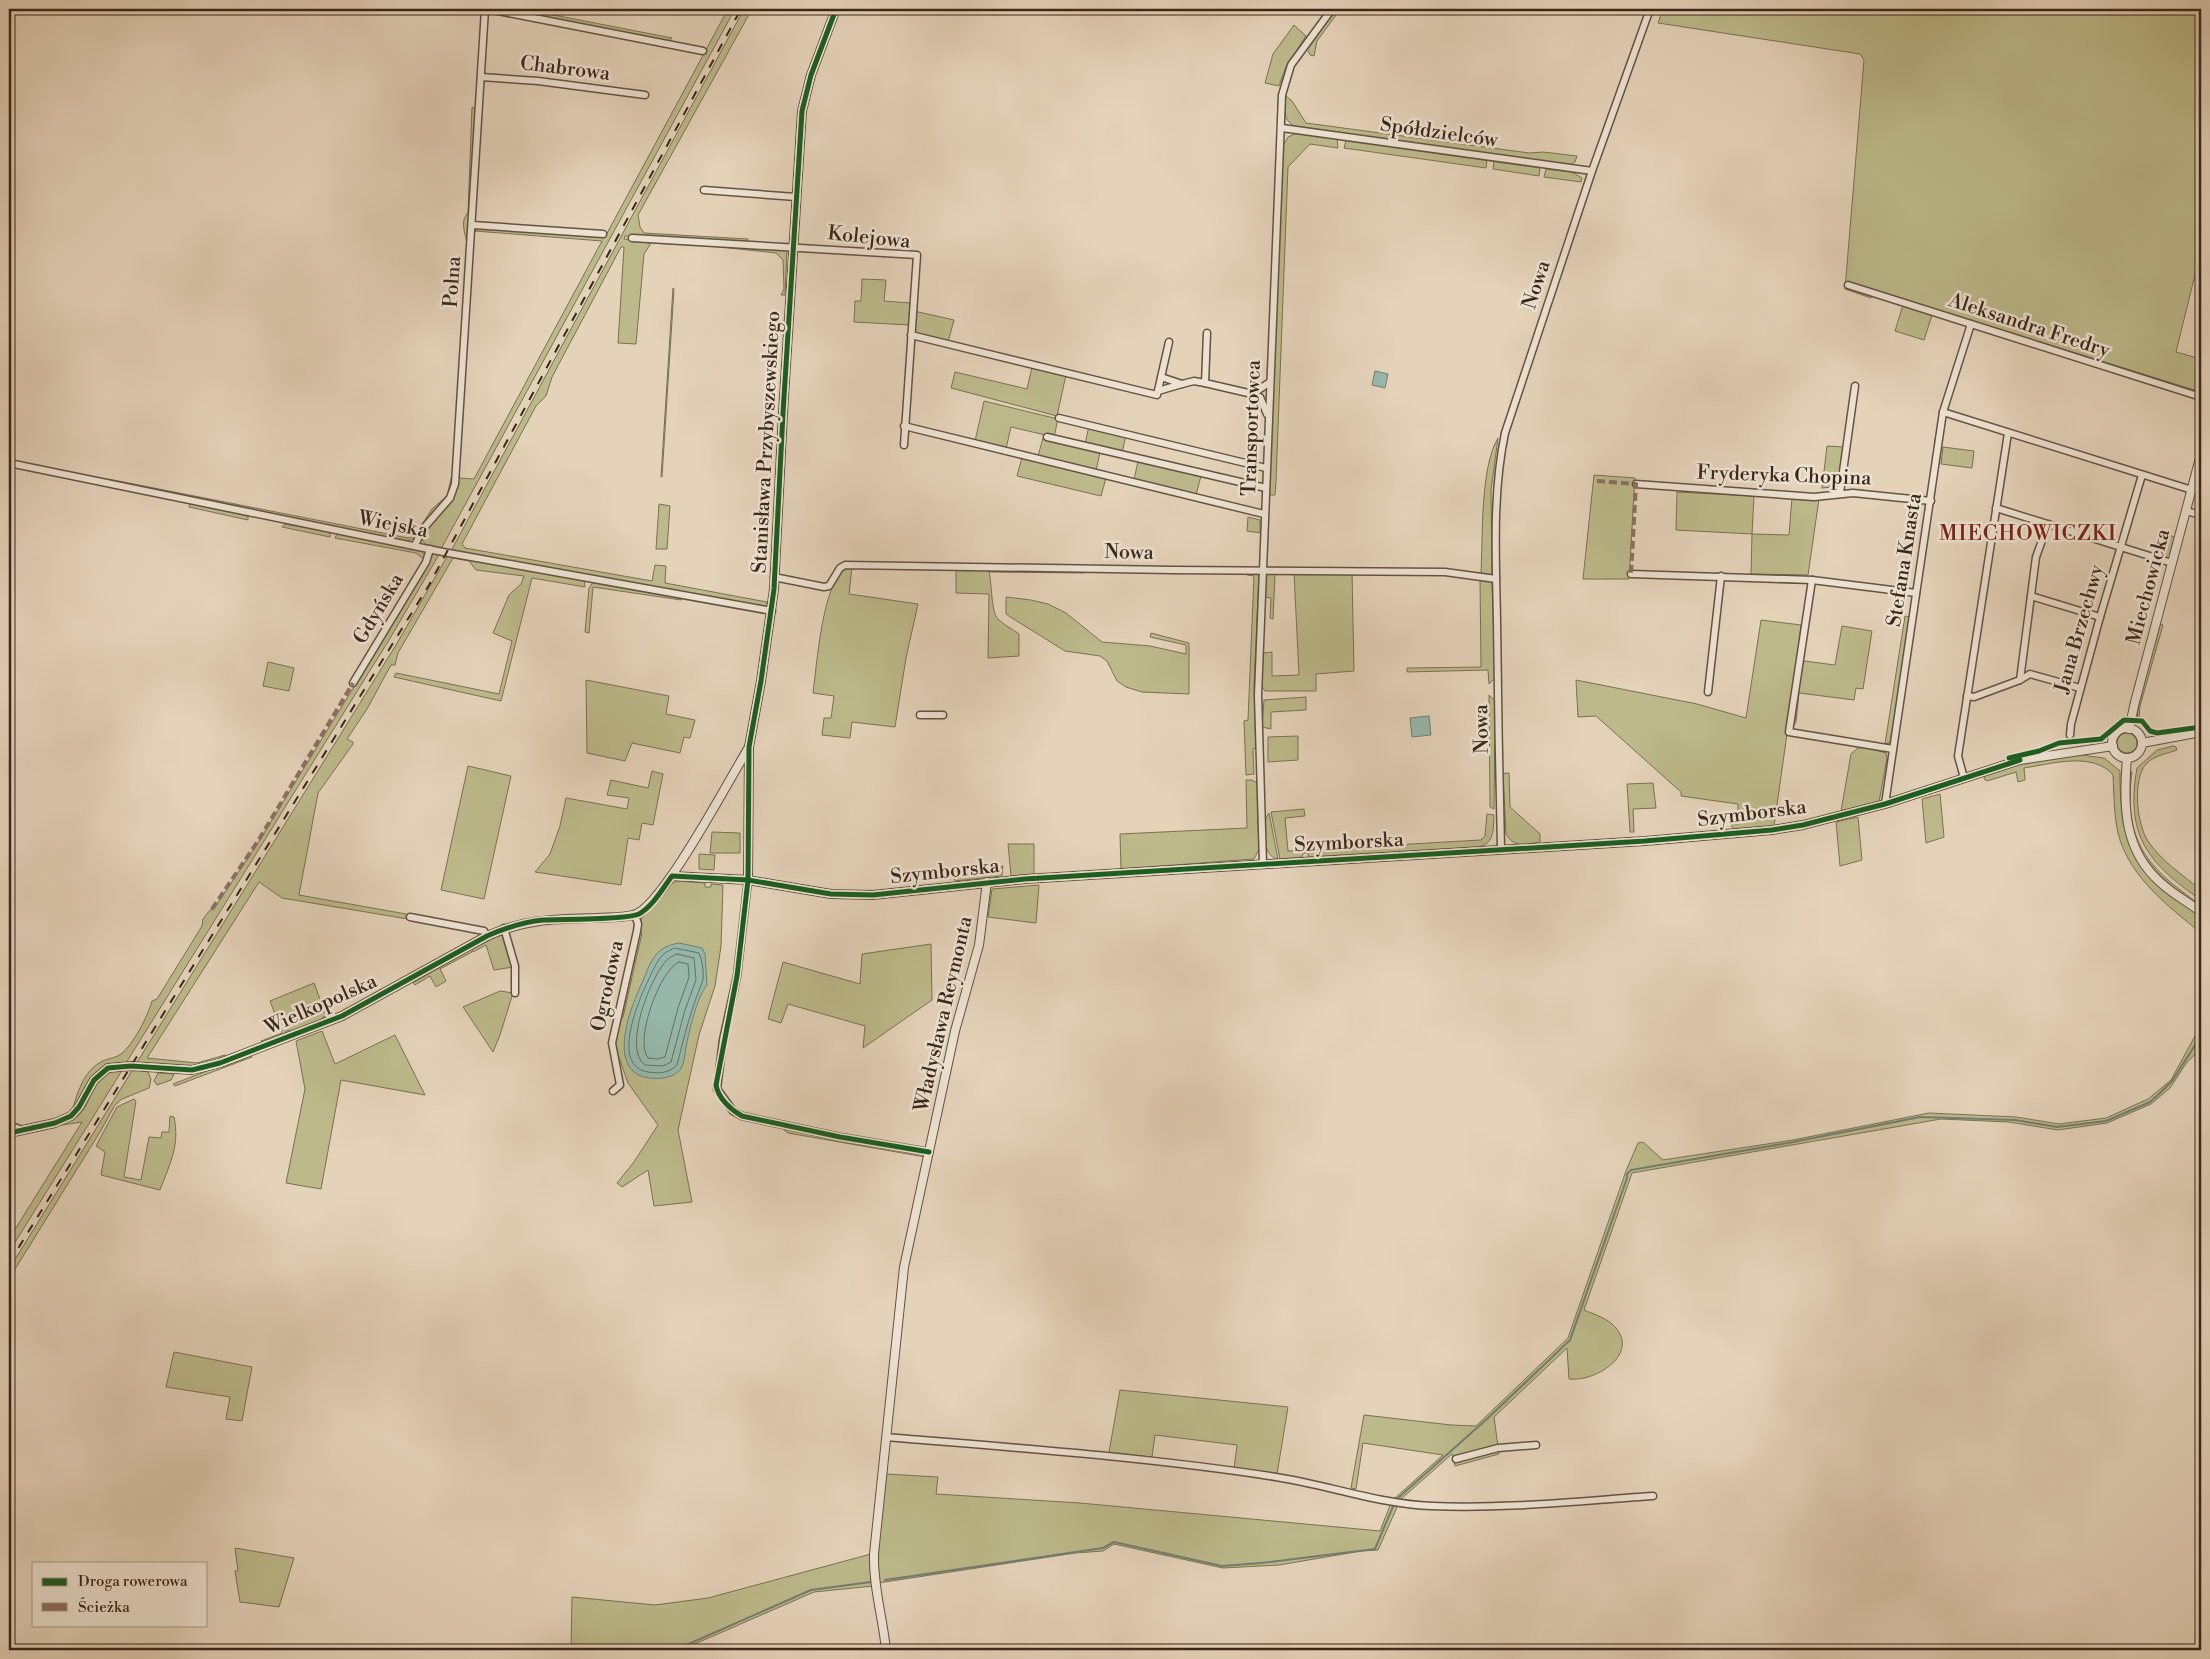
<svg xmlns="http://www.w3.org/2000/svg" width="2210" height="1659" font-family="'Libre Bodoni',serif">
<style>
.green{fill:#bcb98a;stroke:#7b7052}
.water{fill:#96b8ab;stroke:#717e71}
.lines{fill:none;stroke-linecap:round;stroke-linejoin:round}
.shore{stroke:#687062;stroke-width:1}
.stream{stroke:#717e71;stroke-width:2}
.minor-casing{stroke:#645242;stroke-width:9}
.tertiary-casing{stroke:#645242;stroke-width:10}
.minor{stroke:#ede2d2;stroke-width:6}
.tertiary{stroke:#ede2d2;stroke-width:8}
.rail{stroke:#3a271a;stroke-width:2;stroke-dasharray:9 9;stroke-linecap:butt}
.quiet{stroke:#8d6e63;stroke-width:4;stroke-dasharray:8 4;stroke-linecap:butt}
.cycleway-casing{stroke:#ede2d2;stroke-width:8}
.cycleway{stroke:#1b5e20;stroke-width:5}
.labels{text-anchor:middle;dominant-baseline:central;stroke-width:5;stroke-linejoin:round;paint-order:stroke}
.street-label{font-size:20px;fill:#3a271a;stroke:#ede2d2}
.neighbourhood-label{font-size:21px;letter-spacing:1px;fill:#7a1f14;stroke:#ede2d2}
</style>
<rect width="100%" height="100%" fill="#e4d2b9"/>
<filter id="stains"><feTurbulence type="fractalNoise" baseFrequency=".004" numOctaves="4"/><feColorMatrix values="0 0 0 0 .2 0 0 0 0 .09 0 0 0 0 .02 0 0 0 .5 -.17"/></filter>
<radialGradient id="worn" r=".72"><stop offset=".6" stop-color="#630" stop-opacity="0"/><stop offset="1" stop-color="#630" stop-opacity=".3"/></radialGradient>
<!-- green -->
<g class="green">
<path d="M728,9h7l-294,540 -15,-4 -4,-5v-5l30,-36 7,-21 15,1 128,-238 -127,-10 6,-3 124,9z"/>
<path d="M744,9h8l-114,206 2,12 4,6 104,6 -1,4 -122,-7 -1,3 163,11 -2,45h-4l3,-6 -1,-29 -7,-7 -65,-7 -60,-3 -7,11 -8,90 -18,-1 6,-96h-3l-69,130 -6,19 -10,10 -74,138 3,4 187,33 3,-16 11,1 -1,17 102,19v5l-316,-56z"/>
<path d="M1663,9h538v241l-25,102 25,7v33l-267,-83 -10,31 -29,-9 8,-26 -31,-10 -1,3 -26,-9 19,-229 -4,-6 -202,-31z"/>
<path d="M1335,10l4,1 -22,30 -3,15 -4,-1 -3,-7z"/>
<path d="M538,12l134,26 -4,4 -130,-25z"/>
<path d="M1294,25l12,11 -20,31 -7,19 -14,-3 8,-29z"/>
<path d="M1286,96l6,5 14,22 223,30 14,-1 34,4 -2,6 -5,3 -276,-39c-12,-7 -10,-19 -8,-30z"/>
<path d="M472,107l4,2 -21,361 -7,27 -31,39 -7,4 -5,1 -298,-60 1,-2 300,59 7,-3 17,-26 15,-13 6,-26 14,-225c-1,-11 -8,-23 1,-32z"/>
<path d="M1297,133l40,6 1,9 -28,-4 -22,23 -12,314 -1,14h-6l14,-349 5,-9z"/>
<path d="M1346,140l141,20 -1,8 -142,-20z"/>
<path d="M1494,161l46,7 -1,8 -46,-7z"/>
<path d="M1546,169l26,3 10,6 -1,4 -37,-5z"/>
<path d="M862,279l24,1 -2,21 26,2 -1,22 -55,-3 1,-21h6z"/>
<path d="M673,288l1,1 -1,16 -11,172h-1z"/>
<path d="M914,311l40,9 -6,22 -34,-8z"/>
<path d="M1032,367l34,8 -9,41 -106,-28 4,-16 72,17z"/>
<path d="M984,401l74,18 -4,18 -43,-10 -5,22 -31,-8z"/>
<path d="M1089,426l37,9 -4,18 -37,-9z"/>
<path d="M1043,438l57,14 -4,19 -58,-15z"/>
<path d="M1498,438l-7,52 1,85 -11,-2c2,-36 -1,-105 17,-135z"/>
<path d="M1827,446l17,1 -6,35 -5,5 -11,1z"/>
<path d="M1943,447l31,4 -2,17 -31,-4z"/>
<path d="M1022,457l84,21 -5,18 -84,-20z"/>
<path d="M1138,461l63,15 -5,19 -62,-15z"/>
<path d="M1594,475l41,3 -6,101h-46z"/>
<path d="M1677,492l77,4 -2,38 37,1 3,-37 27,1 -11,76 -57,-1 1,-40 -76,-4z"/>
<path d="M190,503l58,13v4l-59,-13z"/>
<path d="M659,504l11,2 -3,43h-11z"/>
<path d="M1248,517l12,3v13l-13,-2z"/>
<path d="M285,524l45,8v5l-48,-10z"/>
<path d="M337,534l86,16 3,5 -1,5 -9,-7 -81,-15z"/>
<path d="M2168,535l7,2 -6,21 -2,1 -6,-2z"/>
<path d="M433,553h7l-51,87 -263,423c-36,0 -34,23 -53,45 5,-18 12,-39 30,-47 6,-3 13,-3 18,-7 12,-9 27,-38 31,-53l5,-2 45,-73 1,-7 8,-10 2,1 46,-69 125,-203z"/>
<path d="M448,555l136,25 1,7 -53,-9 -31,123 -107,-24 2,-4 103,21 13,-53 -19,-8 16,-38 12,-11 3,-8 -48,-6 -7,-9 -16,-3 -55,95 -3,12h-4l-24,44 -20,30 6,3v2l-35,49 -19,102 107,19 2,5 -126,-21 -23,-16 -112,176 50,5 28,-8v3l-35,9 -54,-3 260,-419z"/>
<path d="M852,568l-3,26 69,10 -12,54 -11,69 -43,-5 -2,16 -28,-3 2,-17h7l3,-22 -21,-3c4,-31 9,-99 28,-121 3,-3 7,-3 11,-4z"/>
<path d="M956,568l128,3v2l-95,-1c3,11 2,41 9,47 6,6 14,10 21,15v22l-31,2 1,-64 -33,-1z"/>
<path d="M1247,572l12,3 -5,109 2,64 -3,1 1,25 -8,1 -2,-54 4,-1 6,-144 -7,-1z"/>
<path d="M1352,572l2,99 -38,3v17h-51l-4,-6 2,-32 9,-1v24l27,-1 -5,-102z"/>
<path d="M1266,574h10l-1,1 -2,44 -3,-1 1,-20 -6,-1z"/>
<path d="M1480,579l12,1 3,98 -6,6 -1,-14 -81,2v-4l74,-1z"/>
<path d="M594,581l88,16 -1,3 -88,-13 -4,46 -4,-1 4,-44z"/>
<path d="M1006,597l25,3 17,4 18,9 36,29 48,4 36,8v-9l-36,-8 1,-4 38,10v51l-47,-2 -16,-5 -9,-6 -10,-20 -7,-5 -35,-5 -53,-33 -6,-4z"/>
<path d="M1905,616l5,1 -20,126 -5,1z"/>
<path d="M1761,620l40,5 -4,35 38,5 7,-39 30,5 -9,58 -7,-1 -2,12 -55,-7 -3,29 -9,12 -13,92 -41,3 -2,-5h7v-20l-57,-8v-4l-85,-76 -18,1 -2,-37 121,24 49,14z"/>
<path d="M2160,624l3,1 -23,81 -1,11h-2l3,-19z"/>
<path d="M268,662l26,6 -5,23 -26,-5z"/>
<path d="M586,680l83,16 -3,18 29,6 -5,18 -6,-1 -4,16 -48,-10 -7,18 -38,-8z"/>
<path d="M1489,695l6,6 -1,108 -4,-2z"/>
<path d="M1306,697v13l-35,2v17l-9,-2 2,-27z"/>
<circle cx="2127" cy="743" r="10"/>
<path d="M1298,736v24l-30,2v-25z"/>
<path d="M2173,746l3,1 1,3c-11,4 -22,5 -31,14 -14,16 -9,61 2,77 12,19 36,35 53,49v10c-53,-37 -76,-64 -64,-132l20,-18z"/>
<path d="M1865,747l21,6 1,5 -8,44 -38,9 10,-57 7,-6z"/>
<path d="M2081,755l23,3 16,13c0,41 2,81 34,111 15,13 32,23 47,34v17c-33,-27 -72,-56 -83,-100 -4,-18 -4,-38 -5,-58 -20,-24 -62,-11 -89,-7l1,12 -7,2 -2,-10 -29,9 -3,-2 1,-5c32,-10 63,-17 96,-19z"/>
<path d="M468,766l43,10 -27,123 -43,-9z"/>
<path d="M652,771l11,3 -10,51 -11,-2 -3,17 -11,-2 -7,47 -86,-13 15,-18 10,-28 6,-28 61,11 2,-11 -22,-3 4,-15 37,8z"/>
<path d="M2130,771l2,1c-9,69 15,96 69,133v3c-54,-38 -80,-66 -71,-137z"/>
<path d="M1505,773h4l1,34 30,27v8c-15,2 -25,7 -34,-8l-3,-58z"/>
<path d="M1246,780h6l5,3 2,66 -5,10 -133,10 -1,-35 127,-6z"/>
<path d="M1653,783l3,25 -23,1 1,23h-4l-3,-48z"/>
<path d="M1940,794l4,43 -18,6 -4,-44z"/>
<path d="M1304,809l1,7 -20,2 3,33 193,-11 4,-4 2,-22 7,1c-1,14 1,28 -15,32l-171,10v-4h-5l-1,4 -22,2 -9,-47z"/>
<path d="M1269,813l9,46c-16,-1 -17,-37 -9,-46z"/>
<path d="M1858,817l4,43 -22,6 -4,-44z"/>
<path d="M712,832l28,1v20h-30z"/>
<path d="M1008,844h26v30l-23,2z"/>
<path d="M699,854l16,1 -1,15 -15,-1z"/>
<path d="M1002,866h1l-1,10 -47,5 -1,-3 44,-5z"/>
<path d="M677,881l28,2v4h6v-3l12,1 -2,61 -6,40 -16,49 -21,95 14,72 -38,4 -6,-36 -26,17 -5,-4 17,-21 24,-37 -30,-42 -13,-37 4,-27 4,-2 19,-84 -3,-1 2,-13 30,-35z"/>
<path d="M1039,885l-3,38 -48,-6 4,-28z"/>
<path d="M504,933l9,34 -19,3 -8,-25 -13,7 -1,-3z"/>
<path d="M931,944l1,56 -69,48 2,-22 -77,-22 -7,19 -13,-4 15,-57 77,22 2,-30z"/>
<path d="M470,950l2,2 -32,17 6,12 -10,6 -6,-11 -15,9 -2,-2z"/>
<path d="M314,983l12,33 -3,1v3l-32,12 -2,-2 -4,2v2l-22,9 -2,-2 21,-8 -12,-32z"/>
<path d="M500,991l13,2 -13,42 -7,17 -30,-45z"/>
<path d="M2201,1025v24l-14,13 -17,26 -19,16 -44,19 -49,7 -49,-8 -68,-3 -309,54 -48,137c9,4 20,7 28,14 31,28 -15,58 -43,55l-2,-31 -73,69 5,37 -44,12 -3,-12 -52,46 -5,-2 48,-43 -80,-12 -7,46 -5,-1 13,-73 87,10 25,1 92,-88 58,-167 12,-28 5,-1 20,18 130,-20 136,-27 87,4 43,7 47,-6 42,-19 23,-19z"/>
<path d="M322,1031l13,33 60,-29 30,60 -84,-15 -20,109 -35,-6 19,-94 -9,-48z"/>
<path d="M251,1054l1,3 -77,29 -2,-2z"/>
<path d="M123,1069l-114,183v-13l73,-117 -26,4c8,-2 15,-5 22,-10 19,-19 9,-42 45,-47z"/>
<path d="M133,1069l15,3 3,7 -2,9 -27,11 -7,6 -15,27 -91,147v-10z"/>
<path d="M158,1073l15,1 1,1 -3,5 -14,5 -3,-4z"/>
<path d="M134,1099l2,2 -12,76 17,3 8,-43 12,1 1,-6h7l1,-16 4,1c6,29 -4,46 -14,73l-59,-15 4,-23 -9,-6 21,-39z"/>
<path d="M785,1128l138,25 2,4 -137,-24 -4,-3z"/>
<path d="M174,1352l78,15 -10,54 -16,-2 4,-22 -64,-10z"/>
<path d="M1120,1390l168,17 -11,67 -43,-5 3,-24 -82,-10 -3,22 -43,-5z"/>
<path d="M886,1474l52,3 -2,17 144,9 300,28 11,-28 7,2 -20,45 -17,1 -82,14 -56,3 -109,-24 -11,7 -28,2 -197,30 1,-44z"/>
<path d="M235,1548l59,10 -15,49 -39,-5 -5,-31h3z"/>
<path d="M871,1554l2,32 -59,6 -133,58h-110l1,-53 83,8 53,-7z"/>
</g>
<!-- water -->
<g class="water">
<path d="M1375,371l13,3 -3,14 -13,-3z"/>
<path d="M1429,716l2,19 -19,2 -2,-19z"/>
<path d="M679,943l23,5 3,6 2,31c-10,11 -18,47 -21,62 -1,6 -2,16 -5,22 -9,11 -28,11 -40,7 -33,-13 -9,-72 1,-93 5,-11 9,-26 19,-33 5,-4 12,-6 18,-7z"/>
</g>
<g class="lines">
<!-- shore -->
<g class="shore">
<path d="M675,948l24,5c3,6 6,23 3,30 -11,26 -18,54 -25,82 -8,8 -18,9 -29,7 -44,-7 0,-93 11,-113l6,-6z"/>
<path d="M677,954l17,4 2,22 -11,30 -14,52 -8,4 -18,-1c-23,-16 6,-90 22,-105 3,-3 6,-4 10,-6z"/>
<path d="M679,962l9,2 1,13 -11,31 -13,49 -8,2 -9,-1c-14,-17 12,-89 31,-96z"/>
</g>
<!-- stream -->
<g class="stream">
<path d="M1397,1499l91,-81 82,-78 57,-162v-4l4,-4 157,-27 132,-26 95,3 42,7 49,-6 44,-19 9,-8 13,-13 29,-45"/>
<path d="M885,1580l218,-32 11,-6 108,24 39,-3 114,-14 19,-45"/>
<path d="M675,1650l136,-60 60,-8"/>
</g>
<!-- minor casing -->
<g class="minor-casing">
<g id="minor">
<path d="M488,9l215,42"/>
<path d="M481,77l57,4 107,14"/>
<path d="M1282,128l310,43"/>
<path d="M704,190l92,7"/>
<path d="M473,225l130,9"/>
<path d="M632,238l285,17 -13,190"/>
<path d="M1848,285l353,112"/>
<path d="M911,335l246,60 12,-53"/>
<path d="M1205,383l43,10"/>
<path d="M1182,384l12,-3 11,2 2,-50"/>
<path d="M1158,391l24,-7 -21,-7"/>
<path d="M1943,412l249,78"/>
<path d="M1267,414l-7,-17 -12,-4 9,-2 13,-9"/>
<path d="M1059,418l207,50"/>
<path d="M904,426l360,88"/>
<path d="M1047,437l219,51"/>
<path d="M9,463l434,89 329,59"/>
<path d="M1636,484l178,13 39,-4 78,8"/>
<path d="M1840,493l15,-107"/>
<path d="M1996,508l176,55"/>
<path d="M2186,511l15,4"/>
<path d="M415,545l8,-16 27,-31 5,-14 30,-475"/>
<path d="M1631,574l181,6 104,13"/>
<path d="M774,577l50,10 5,-1 11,-18 5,-3 328,5 272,2 51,7"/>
<path d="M1812,580l-23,152 104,17"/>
<path d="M2031,596l69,21"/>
<path d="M2020,680l16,-123 12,-33"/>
<path d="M353,683l73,-121 4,-13"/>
<path d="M1708,692l13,-116"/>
<path d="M1967,696l7,1 46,-17 10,-6 50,14"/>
<path d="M920,715h23"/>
<path d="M2070,735l1,-11 29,-107 42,-142"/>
<path d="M1964,778l-6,-22 50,-323"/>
<path d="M1885,804l58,-392 28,-88"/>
<path d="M1501,849c-2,-76 -3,-151 -4,-227 -1,-63 -5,-127 8,-189l87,-262 58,-162"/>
<path d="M1263,864l-5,-169 24,-600 9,-30 41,-56"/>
<path d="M748,880l-11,96 -14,64 -6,49 16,22 9,5 98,21 89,15"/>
<path d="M410,917l74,14 3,5"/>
<path d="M504,928l11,38v27"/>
<path d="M613,1091l7,-6 -8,-42 25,-112 1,-7 -3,-9"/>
<path d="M9,1125l13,5"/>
<path d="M886,1437c130,11 261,20 390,40 52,8 103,27 156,29 73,3 148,-5 221,-10"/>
<path d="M1456,1459l42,-11 38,-3"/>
</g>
</g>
<!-- tertiary casing -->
<g class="tertiary-casing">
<g id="tertiary">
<circle cx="2127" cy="743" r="15"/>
<path d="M2129,729l6,-27 66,-248"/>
<path d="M2142,743l59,-11"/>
<path d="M2127,758c-4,46 -4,92 34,125 12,11 27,19 40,29"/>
<path d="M672,876l76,4 83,14 42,1 152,-16 620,-38 127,-11 31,-5 82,-21 135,-44 93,-14"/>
<path d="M748,880l1,-133 12,-66 13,-92 9,-176 19,-302 9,-36 25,-66"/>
<path d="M9,1133l46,-10 16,-7 8,-9 15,-27 14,-12 23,-2 61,4 28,-7 122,-47 145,-80c38,-17 68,-17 108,-18 13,-1 26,0 38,-3 28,-5 98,-139 116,-168"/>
<path d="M886,1650c-3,-32 -13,-63 -12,-96l30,-287 51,-236 24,-86 8,-63"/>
</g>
</g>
<!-- minor -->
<use href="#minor" class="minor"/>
<!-- tertiary -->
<use href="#tertiary" class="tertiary"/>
<!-- rail -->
<path class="rail" d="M9,1263l420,-678 312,-576"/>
<!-- quiet -->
<g class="quiet">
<path d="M1597,481l39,3 -5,90"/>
<path d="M212,909l46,-68 95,-158"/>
</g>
<!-- cycleway casing -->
<g class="cycleway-casing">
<g id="cycleway">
<path d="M836,9l-25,66 -9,36 -19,302 -9,176 -13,92 -12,66 -1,133 -11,96 -21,109c2,13 15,25 26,31l98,21 89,15"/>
<path d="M2009,758l30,-7 20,-8 42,-4 23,-19 18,1 8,10 7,2 44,-6"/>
<path d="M9,1133l46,-10 16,-7 8,-9 15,-27 14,-12 23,-2 61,4 28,-7 122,-47 145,-80c18,-8 36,-14 56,-16 18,-1 84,0 96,-6 14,-8 24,-26 33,-38l76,4 83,14 42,1 152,-16 620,-38 127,-11 31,-5 82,-21 135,-44"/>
</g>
</g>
<!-- cycleway -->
<use href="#cycleway" class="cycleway"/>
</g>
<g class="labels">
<!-- street labels -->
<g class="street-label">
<text transform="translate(565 69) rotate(7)">Chabrowa</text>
<text transform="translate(1439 133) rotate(8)">Spółdzielców</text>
<text transform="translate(869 238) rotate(6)">Kolejowa</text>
<text transform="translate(453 282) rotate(-86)">Polna</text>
<text transform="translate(1537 285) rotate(-72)">Nowa</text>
<text transform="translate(2029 326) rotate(18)">Aleksandra Fredry</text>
<text transform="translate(1252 428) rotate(-88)">Transportowca</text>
<text transform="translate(767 442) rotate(-87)">Stanisława Przybyszewskiego</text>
<text transform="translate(1784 476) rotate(2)">Fryderyka Chopina</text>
<text transform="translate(393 525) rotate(11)">Wiejska</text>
<text transform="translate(1129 553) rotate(1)">Nowa</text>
<text transform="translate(1905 560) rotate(-81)">Stefana Knasta</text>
<text transform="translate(2149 587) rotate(-75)">Miechowicka</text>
<text transform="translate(379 609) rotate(-59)">Gdyńska</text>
<text transform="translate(2080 629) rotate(-74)">Jana Brzechwy</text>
<text transform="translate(1482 729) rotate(-91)">Nowa</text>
<text transform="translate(1752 814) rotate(-7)">Szymborska</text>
<text transform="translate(1349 843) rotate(-3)">Szymborska</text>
<text transform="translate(945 872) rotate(-6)">Szymborska</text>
<text transform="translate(608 986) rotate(-78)">Ogrodowa</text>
<text transform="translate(321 1005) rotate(-24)">Wielkopolska</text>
<text transform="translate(944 1014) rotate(-77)">Władysława Reymonta</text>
</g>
<!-- neighbourhood labels -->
<g class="neighbourhood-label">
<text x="2028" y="534">MIECHOWICZKI</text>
</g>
</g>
<!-- margin -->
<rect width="2210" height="1659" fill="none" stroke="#e4d2b9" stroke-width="30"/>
<rect x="10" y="10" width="2190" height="1639" fill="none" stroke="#3a271a" stroke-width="2.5"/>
<rect x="15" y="15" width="2180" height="1629" fill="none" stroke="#3a271a"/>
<!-- legend -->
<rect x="32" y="1562" width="175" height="65" fill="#ede2d2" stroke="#a59788"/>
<rect x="42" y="1578" width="25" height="8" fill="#1b5e20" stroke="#a59788"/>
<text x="78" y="1586" font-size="15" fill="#3a271a">Droga rowerowa</text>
<rect x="42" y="1603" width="25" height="8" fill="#8d6e63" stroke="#a59788"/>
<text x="78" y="1612" font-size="15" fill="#3a271a">Ścieżka</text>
<rect width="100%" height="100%" filter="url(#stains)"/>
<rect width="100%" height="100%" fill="url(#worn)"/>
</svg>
